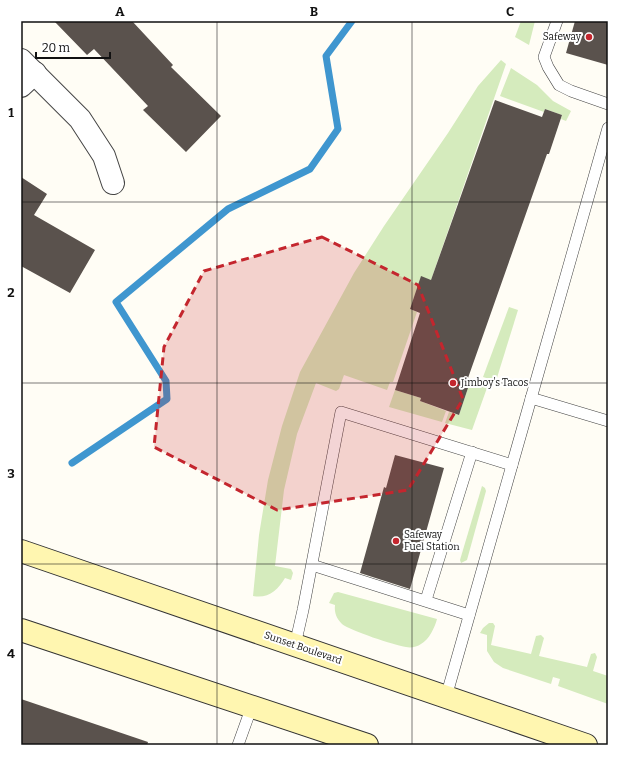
<svg xmlns="http://www.w3.org/2000/svg" width="629" height="766" font-family="Bitter,serif">
<style>
.green{fill:#d5ebbd}
.lines{fill:none;stroke-linecap:round;stroke-linejoin:round}
.stream{stroke:#3f96cf;stroke-width:7}
.building{fill:#5a524d}
.lane-casing{stroke:#444;stroke-width:12}
.street-casing{stroke:#444;stroke-width:24}
.secondary-casing{stroke:#333;stroke-width:24}
.lane{stroke:#fff;stroke-width:11}
.street{stroke:#fff;stroke-width:22}
.secondary{stroke:#fff6b0;stroke-width:22}
.marked{fill:#c4262e;fill-opacity:0.2;stroke:#c4262e;stroke-width:3;stroke-dasharray:8 5;stroke-linejoin:round}
.grid{fill:none;stroke:#111;stroke-width:1;stroke-opacity:0.55}
.poi-dot{fill:#c4262e;stroke:#fff;stroke-width:1.5}
.labels{text-anchor:middle;dominant-baseline:central;stroke-width:4;stroke-linejoin:round;paint-order:stroke}
.poi-label{font-size:10px;fill:#111;stroke:#fff;text-anchor:start}
.street-label{font-size:10px;fill:#111;stroke:#fff}
.neatline{fill:none;stroke:#111;stroke-width:1.5}
.grid-label{font-size:13px;text-anchor:middle;font-weight:bold;fill:#111}
</style>
<rect width="100%" height="100%" fill="#fffdf5"/>
<!-- green -->
<g class="green">
<path d="M521,21h14l-6,24 -14,-8z"/>
<path d="M501,60l5,4 -75,216 -10,-3 -11,32 7,3 -24,70h-3l-3,8 -43,-15 -5,14 -3,2 -20,-8 -19,51 -13,56 -9,76 16,3 2,4 -2,7 -6,-2c-7,12 -17,21 -32,18l6,-61 9,-55 14,-54 18,-54 54,-99 30,-47 64,-93 30,-47z"/>
<path d="M511,68l26,17 16,16 18,10 -5,10 -5,-2 1,-4 -17,-6 -1,3 -44,-16z"/>
<path d="M509,307l9,3 -22,71 -13,-4z"/>
<path d="M471,379l17,6 -16,45 -27,-7 4,-11 10,3z"/>
<path d="M395,390l26,8 -1,3 26,10 -4,11 -53,-15z"/>
<path d="M482,486l3,2 1,3 -19,69 -6,3 -1,-3z"/>
<path d="M338,592l99,27c-2,8 -8,21 -16,25 -4,3 -10,4 -15,3 -12,-2 -55,-16 -64,-23 -5,-5 -8,-11 -7,-19l-6,-2 5,-10z"/>
<path d="M489,623h4l2,3 -4,19 40,9 5,-18 5,-1 3,3 -5,18 48,11 4,-13 4,-1 2,4 -4,14 15,5v28l-50,-18 2,-7 -7,-2 -2,7 -48,-16 -9,-6 -7,-11v-16l-7,-2 3,-5z"/>
</g>
<g class="lines">
<!-- stream -->
<path class="stream" d="M72,463l95,-64 -1,-18 -50,-79 112,-93 82,-40 28,-40 -12,-73 26,-35"/>
</g>
<!-- building -->
<g class="building">
<path d="M54,21h78l41,44 -2,2 50,49 -35,36 -43,-42 5,-4 -54,-57 -7,6z"/>
<path d="M575,21h33v44l-42,-12z"/>
<path d="M495,100l47,17 3,-8 17,6 -13,39h-2l-79,224 3,1 -12,36 -39,-14 1,-3 -26,-8 25,-77 -10,-4 11,-33 10,4z"/>
<path d="M21,177l26,17 -13,21 61,35 -25,43 -49,-27z"/>
<path d="M395,455l49,13 -34,121 -50,-16 24,-86 2,1z"/>
<path d="M21,699l127,43 -1,3h-126z"/>
</g>
<g class="lines">
<!-- lane casing -->
<g class="lane-casing">
<g id="lane">
<path d="M557,21l-13,36 4,10 11,18 12,6 37,13"/>
<path d="M531,398l77,23"/>
<path d="M312,565l157,50"/>
<path d="M426,600l46,-148"/>
<path d="M295,645l8,-35 38,-198 171,53"/>
<path d="M446,697l162,-569"/>
<path d="M238,745l14,-39"/>
</g>
</g>
<!-- street casing -->
<g class="street-casing">
<g id="street">
<path d="M21,60l59,59 24,37 9,27"/>
<path d="M21,86l14,-13"/>
</g>
</g>
<!-- secondary casing -->
<g class="secondary-casing">
<g id="secondary">
<path d="M21,551l565,194"/>
<path d="M21,630l346,115"/>
</g>
</g>
<!-- lane -->
<use href="#lane" class="lane"/>
<!-- street -->
<use href="#street" class="street"/>
<!-- secondary -->
<use href="#secondary" class="secondary"/>
</g>
<!-- marked area -->
<path class="marked" d="M322,237l96,48 45,114 -55,91 -131,20 -123,-63 10,-100 40,-76z"/>
<!-- grid -->
<path class="grid" d="M217,21v724M412,21v724M21,202h587M21,383h587M21,564h587"/>
<!-- markers -->
<g class="poi-dot">
<circle cx="589" cy="37" r="4"/>
<circle cx="453" cy="383" r="4"/>
<circle cx="396" cy="541" r="4"/>
</g>
<g class="labels">
<!-- poi labels -->
<g class="poi-label">
<text x="581" y="37" text-anchor="end">Safeway</text>
<text x="461" y="383">Jimboy's Tacos</text>
<text x="404" y="535">Safeway<tspan x="404" dy="12">Fuel Station</tspan></text>
</g>
<!-- street labels -->
<g class="street-label">
<text transform="translate(303 648) rotate(19)">Sunset Boulevard</text>
</g>
</g>
<!-- border -->
<rect width="629" height="766" fill="none" stroke="#ffffff" stroke-width="44"/>
<!-- scale -->
<path d="M36 52v6h74v-6" fill="none" stroke="#111111" stroke-width="2"/>
<text x="42" y="52" font-size="12" fill="#111111" stroke="#ffffff" stroke-width="3" paint-order="stroke">20 m</text>
<rect x="22" y="22" width="585" height="722" class="neatline"/>
<g class="grid-label">
<text x="120" y="16">A</text>
<text x="314" y="16">B</text>
<text x="510" y="16">C</text>
<text x="11" y="117">1</text>
<text x="11" y="297">2</text>
<text x="11" y="478">3</text>
<text x="11" y="658">4</text>
</g>
</svg>
